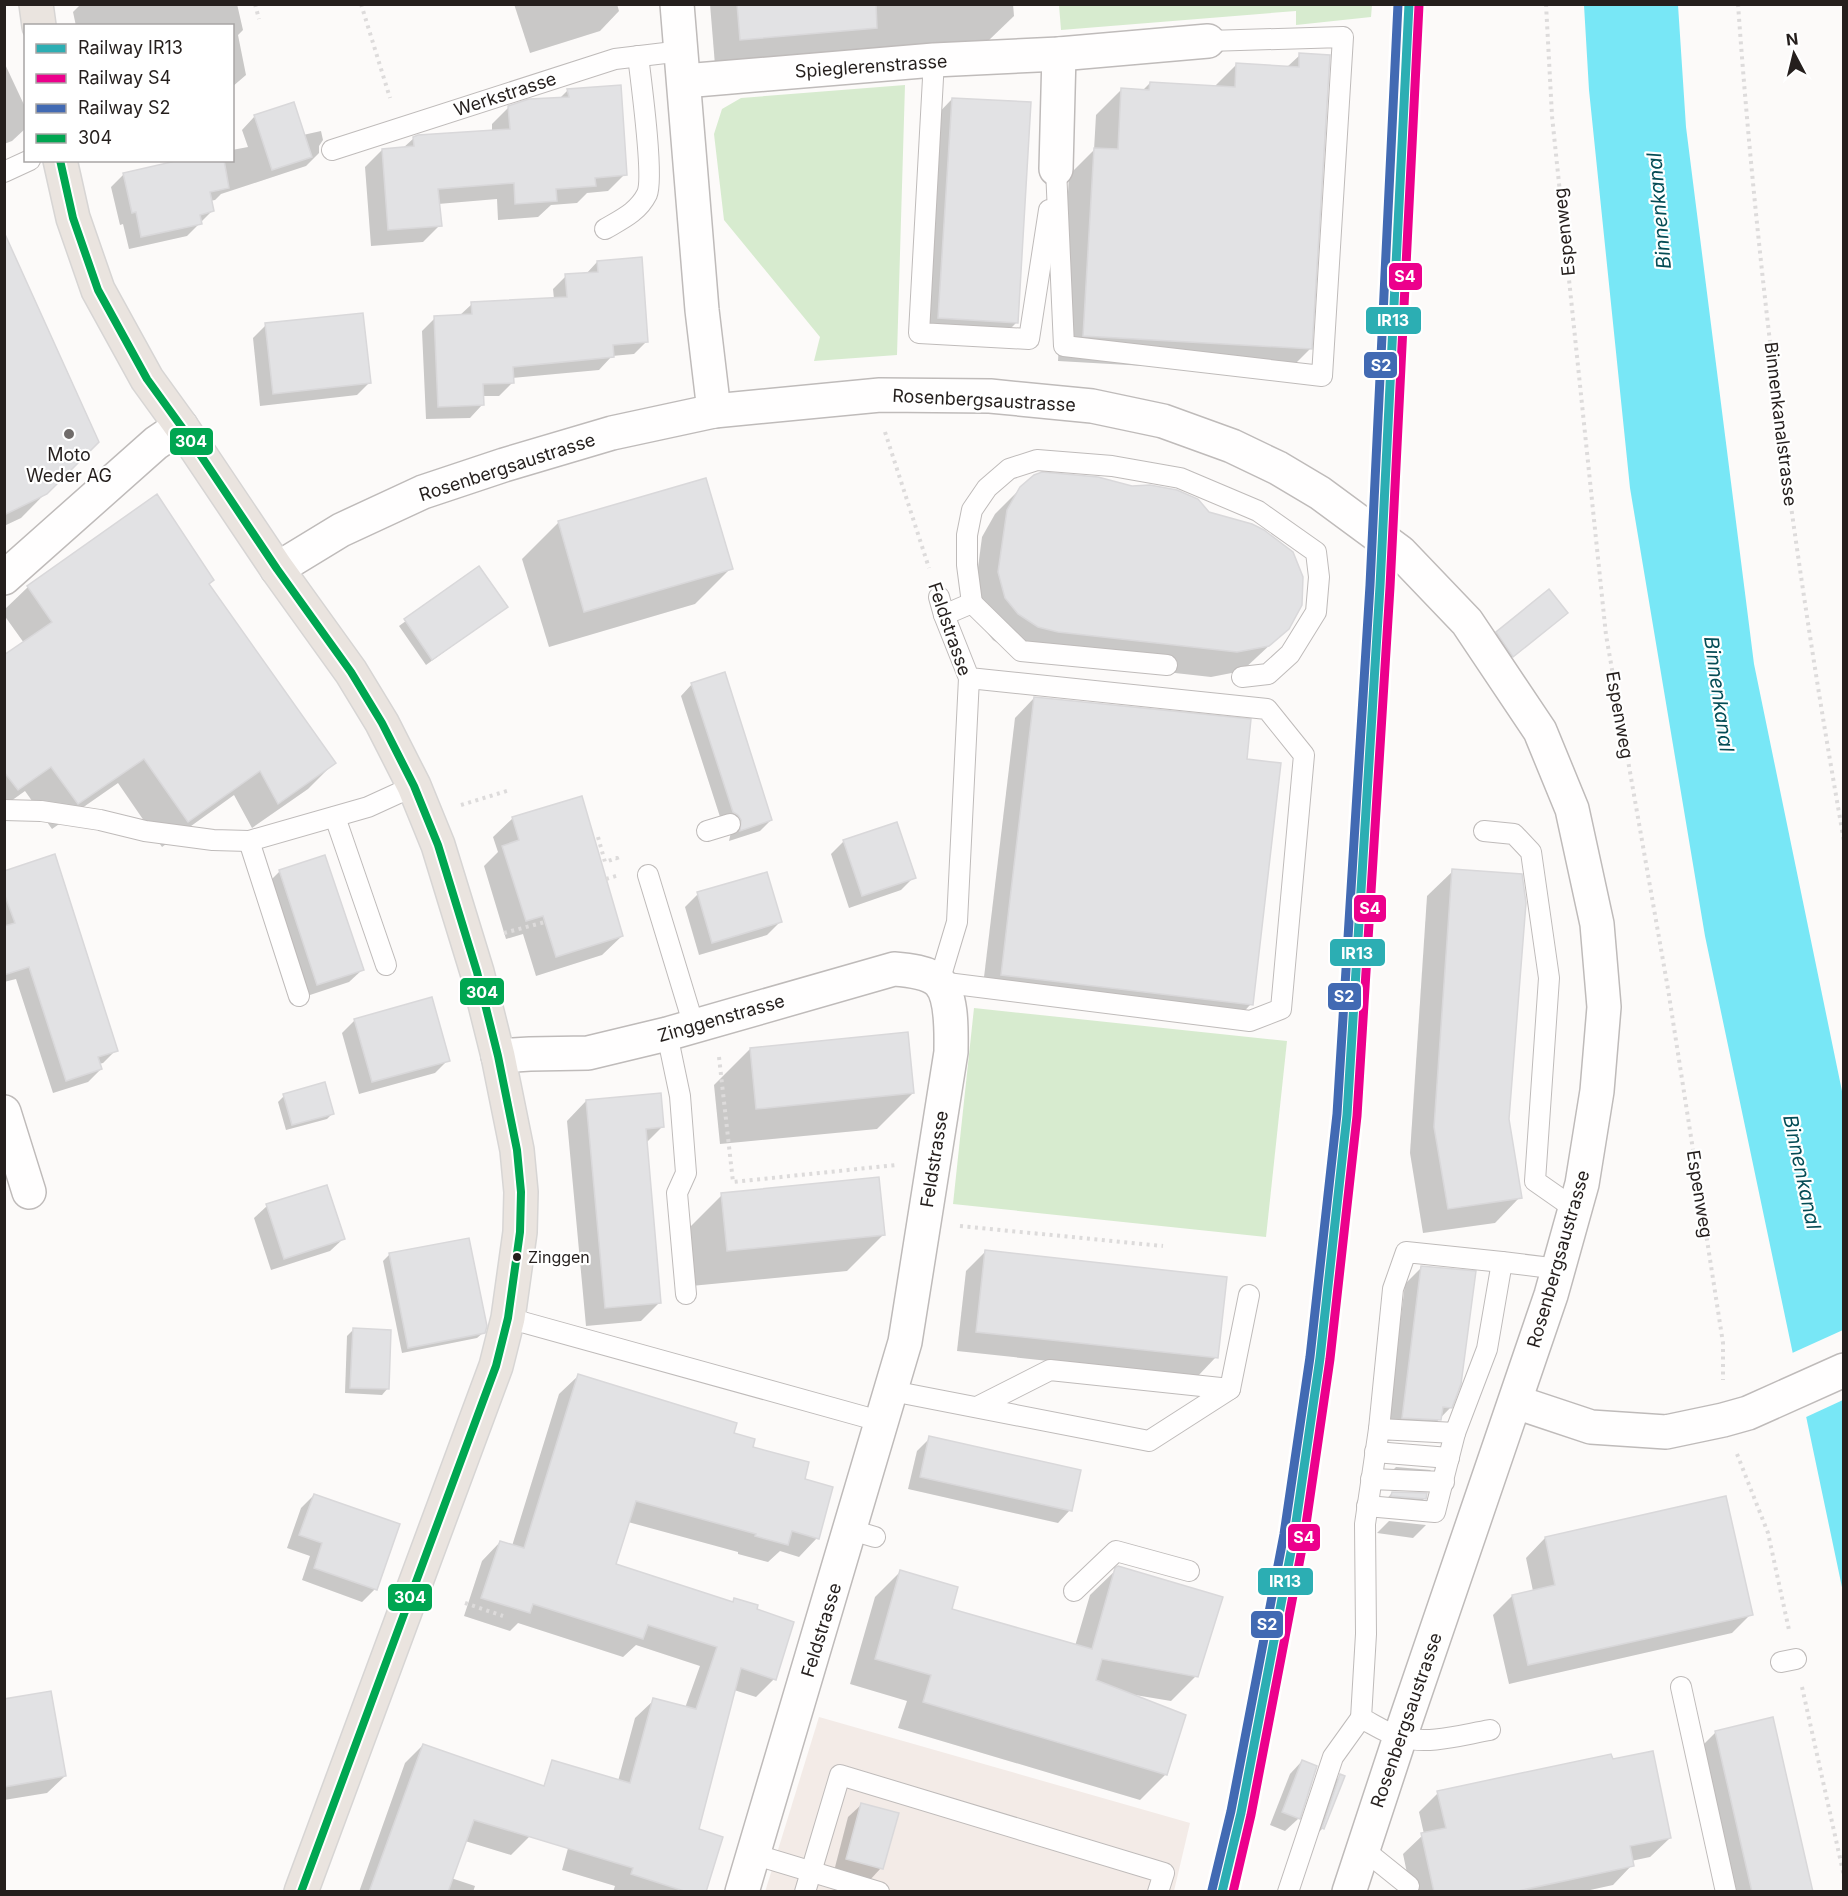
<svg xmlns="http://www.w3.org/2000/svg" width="1848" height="1896" font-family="Inter,sans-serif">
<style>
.built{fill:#f3ebe7}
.green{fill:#d7ebcf}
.water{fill:#78e7f6}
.pier{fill:#fcfaf9}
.shadow{fill:#0003}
.building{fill:#e2e2e4;stroke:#d9d8da;stroke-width:1.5}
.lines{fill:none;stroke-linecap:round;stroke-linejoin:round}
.service-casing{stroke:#bfbbba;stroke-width:22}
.minor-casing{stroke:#bfbbba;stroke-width:36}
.tertiary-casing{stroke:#bfbbba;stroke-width:36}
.primary-casing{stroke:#d7d5d4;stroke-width:36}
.path{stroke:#dddbdb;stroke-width:4;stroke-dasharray:3 4.5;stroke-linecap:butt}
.service{stroke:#fffefe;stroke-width:20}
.minor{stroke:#fffefe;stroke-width:33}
.tertiary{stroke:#fffefe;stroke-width:33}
.primary{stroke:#eae4df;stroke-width:33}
.bus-1-casing{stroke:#fff;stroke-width:12}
.bus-1{stroke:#00a651;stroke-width:8}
.rail-1-casing{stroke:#fff;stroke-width:14}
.rail-2-casing{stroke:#fff;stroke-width:14}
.rail-3-casing{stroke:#fff;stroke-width:14}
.rail-1{stroke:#2caeb3;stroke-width:9}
.rail-2{stroke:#ec008c;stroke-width:9}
.rail-3{stroke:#426ab3;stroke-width:9}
.poi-dot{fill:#706c6a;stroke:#fff;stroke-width:2}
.bus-dot{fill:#251f1d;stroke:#fff;stroke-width:2}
.labels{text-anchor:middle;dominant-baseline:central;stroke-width:4.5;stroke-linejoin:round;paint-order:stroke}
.bus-label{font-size:16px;fill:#251f1d;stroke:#fff;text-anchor:start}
.street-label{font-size:18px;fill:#251f1d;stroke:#fff}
.poi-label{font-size:18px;fill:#251f1d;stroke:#fff}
.water-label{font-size:20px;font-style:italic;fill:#044c55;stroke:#fff}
.line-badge{stroke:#fff;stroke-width:2}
.badge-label{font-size:16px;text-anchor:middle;font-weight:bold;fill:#fff}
</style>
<rect width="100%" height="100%" fill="#fcfaf9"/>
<!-- built -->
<path class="built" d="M819,1717l371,106 -16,68 -409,1z"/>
<!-- green -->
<g class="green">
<path d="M1059,5v-1l313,1 -1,12 -75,8v-14l-235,19z"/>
<path d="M905,85l-8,270 -83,6 6,-24 -96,-117 -10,-86 8,-25 19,-11z"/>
<path d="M974,1008l313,33 -21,196 -313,-33z"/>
</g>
<!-- water -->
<path class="water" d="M1584,5h94l8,122 68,537 89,432v496l-138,-656 -75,-448 -41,-398z"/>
<!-- pier -->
<path class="pier" d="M1843,1330v70l-39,18 -14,-64z"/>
<!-- shadow -->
<g class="shadow">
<path d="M81,4h156l6,26 -5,5 8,40 -14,12v-61h-156l-3,-14z"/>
<path d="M514,4h103l2,7 -19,20 -70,22z"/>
<path d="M710,4h303l1,12 -26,25 -273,24z"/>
<path d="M1300,55l10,294 -25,25 -227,-13 11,-186 25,-25 2,-35 26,-26 20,2 8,-8 64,4 23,-23 50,3z"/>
<path d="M4,62l22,47v19l-14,13 -8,3z"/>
<path d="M619,87l6,87 -17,17 -21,2 -10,10 -26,2 -13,12 -40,3 -1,-21 -59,5 2,21 -17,17 -52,4 -6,-79 17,-17 21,-2 11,-10 78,-6v-8l17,-17 50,-8 8,-8z"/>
<path d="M952,99l64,224 -19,19 -77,-5 13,-218z"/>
<path d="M293,104l10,31 18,-4 2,9 -4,6v7l-13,13 -85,28 -6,6 -5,1 2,10 -25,25 -58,13 -6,-25 -3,1 -9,-38 13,-13 63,-14h45v-10l16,-3 -6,-17 12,-13z"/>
<path d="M597,262l50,79 -13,13 -22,2 -13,14 -87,8v5l-13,13h-17v9l-12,13 -44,1 -4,-88 13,-13 24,-2 13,-12 82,-5 -1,-10 13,-13 20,-2z"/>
<path d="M4,283l93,158 -76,77 -17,8z"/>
<path d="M266,325l103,58 -12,12 -97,11 -7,-68z"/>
<path d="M705,480l26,88 -36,36 -146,43 -27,-88 36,-36z"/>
<path d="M1021,488l267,140 -46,43 -31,6 -180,-20 -19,-5 -19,-12 -13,-16 -6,-26 8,-61 13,-23z"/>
<path d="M156,497l52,88 126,178 -26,26 -56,39 -18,-33 -72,52 -44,-64 -66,46 -27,-38 -21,15v-149l20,-14 -20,-28v-5l24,-23z"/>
<path d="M479,568l27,39 -80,58 -27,-39z"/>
<path d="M1560,619l-54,43 -15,-23 6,-6z"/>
<path d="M692,684l79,136 -11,11 -31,10 2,-9 -9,-9 -41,-127z"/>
<path d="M1034,698l217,306 -19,20 -250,-30 33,-276z"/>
<path d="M513,818l109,118 -20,19 -66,21 -13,-42 -17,5 -22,-73 14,-14 -5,-15z"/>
<path d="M844,841l70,36 -13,13 -52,18 -18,-54z"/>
<path d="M280,871l82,99 -13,12 -45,15 -37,-113z"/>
<path d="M1453,871l54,248 13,78 -25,26 -72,10 -13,-80 17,-257z"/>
<path d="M4,872l112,178 -13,13 -4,1 2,5 -13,13 -35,11 -37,-114 -12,3z"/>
<path d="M698,894l82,28 -13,13 -68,20 -14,-48z"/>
<path d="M355,1020l93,40 -13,13 -76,21 -17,-61z"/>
<path d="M750,1049l163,44 -36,36 -157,15 -6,-59z"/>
<path d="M284,1096l49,17 -6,6 -41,11 -8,-28z"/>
<path d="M586,1101l77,25 -18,18 15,158 -19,19 -55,5 -19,-205z"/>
<path d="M722,1195l161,40 -36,36 -156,15 -5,-55z"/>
<path d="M267,1206l76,33 -13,12 -59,19 -17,-52z"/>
<path d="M985,1252l231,105 -19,20 -240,-26 9,-80z"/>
<path d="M389,1255l95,77 -7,6 -75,15 -19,-92z"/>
<path d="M1422,1267l29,140 -28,29 -37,-1 19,-151z"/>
<path d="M353,1330l35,58 -6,7 -37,-2 2,-57z"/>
<path d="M578,1376l154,58 71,47 14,57 -18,19 -19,-6 -12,11 -30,-8v-2l-110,-30 -14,43 117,38 3,-3 40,79 -18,18 -22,-7 -37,140 8,62h-92l2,-6 -53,-16 21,-76 35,-13 17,-63 19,-18 31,8 15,-42 -64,-21 -13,12 -105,-34 -8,8 -46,-15 18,-55 18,-19 12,4 47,-152z"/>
<path d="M930,1438l140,72 -12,13 -150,-34 9,-38z"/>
<path d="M1396,1467l35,3 -12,12 -36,-2z"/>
<path d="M1392,1493l33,5 -13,13 -32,-5z"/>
<path d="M314,1495l61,94 -13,13 -60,-22 8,-24 -23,-8 14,-40z"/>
<path d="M1389,1521l37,4 -13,13 -36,-5z"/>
<path d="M1545,1538l206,76 -19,19 -223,51 -16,-69 19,-19 21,-5 -7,-33z"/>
<path d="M1119,1567l77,109 -25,25 -36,-6 31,79 -26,26 -242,-72 9,-27 -57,-17 25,-87 26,-26 49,39 125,36 15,-51z"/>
<path d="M4,1700l61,76 -18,17 -43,7z"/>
<path d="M1716,1732l95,160h-82l-32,-141z"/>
<path d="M423,1745l106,92 -18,18 -46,-14 -14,37 24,8 -2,6h-114l46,-129z"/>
<path d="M1302,1761l14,6 -18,52 -13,12 -15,-6 20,-51z"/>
<path d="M1340,1776l-17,52 -13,13 17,-52z"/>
<path d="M1438,1793l232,45 -20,19 -19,4 1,4 -19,20 -32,7h-170l-8,-38 21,-20 -5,-22z"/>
<path d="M861,1805l20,63 -12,13 -35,-10 14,-54z"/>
</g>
<!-- building -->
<g class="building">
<path d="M737,4h139l1,24 -137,12z"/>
<path d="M1299,53l31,2 -18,294 -229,-13 11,-188 24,1 3,-61 28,2 1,-8 85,5 1,-24 63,4z"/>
<path d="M621,85l6,90 -32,3 1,8 -40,3 1,12 -42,3 -1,-21 -76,6 4,37 -54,4 -6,-81 32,-3 -1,-9 5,-2 92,-6 -2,-23 21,-7 40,-2 -2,-8z"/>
<path d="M952,98l79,4 -13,221 -80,-5z"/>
<path d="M294,102l18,55 -40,13 -18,-55z"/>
<path d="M180,160h44l5,28 -19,4 4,19 -14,4 2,9 -61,13 -5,-25 -4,1 -9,-40z"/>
<path d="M4,232l95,210 -52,52 -43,21z"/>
<path d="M642,257l6,85 -35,3 1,12 -101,10 1,16 -31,1 1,21 -46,2 -4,-91 38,-2 -1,-12 96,-5 -2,-23 33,-2 -1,-11z"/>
<path d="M363,313l8,70 -98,11 -8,-71z"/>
<path d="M1042,472l56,5 34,9 18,-1 27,5 21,9 11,13 43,12 12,6 29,22 10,25 -1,28 -13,24 -20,17 -32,6 -179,-20 -20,-5 -20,-13 -13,-16 -7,-26 9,-62 13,-23 14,-12z"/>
<path d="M706,478l27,91 -149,43 -26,-91z"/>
<path d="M157,494l57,86 -5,4 127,179 -58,41 -18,-33 -72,51 -44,-63 -66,45 -27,-37 -33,23 -14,-18v-117l48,-33 -25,-36z"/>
<path d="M479,566l29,41 -76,53 -28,-41z"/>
<path d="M1549,589l19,24 -55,44 -17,-25z"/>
<path d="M725,672l47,148 -32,11 1,-11 -3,-5 -5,-3 -42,-129z"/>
<path d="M1034,697l217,22 -4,40 34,4 -28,242 -252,-30z"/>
<path d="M582,796l41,140 -67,21 -13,-41 -17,5 -24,-75 17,-6 -7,-23z"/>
<path d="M897,822l19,56 -54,18 -19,-56z"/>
<path d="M55,854l63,197 -20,6 4,12 -36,12 -37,-114 -25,8v-49l11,-3 -11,-30v-22z"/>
<path d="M325,855l39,115 -47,15 -38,-115z"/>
<path d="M1452,869l70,5 4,29 -17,216 13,79 -74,11 -14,-82z"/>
<path d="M767,872l15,50 -70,21 -15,-51z"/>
<path d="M432,997l18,64 -78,21 -18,-63z"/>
<path d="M908,1032l6,61 -158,16 -6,-61z"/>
<path d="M325,1082l9,32 -42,11 -9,-31z"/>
<path d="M661,1093l3,34 -18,2 15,174 -56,5 -19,-208z"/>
<path d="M879,1177l6,58 -158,16 -6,-58z"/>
<path d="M327,1185l18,54 -61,20 -18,-55z"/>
<path d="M469,1238l18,88 -2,7 -77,15 -19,-95z"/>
<path d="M985,1250l242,27 -9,81 -242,-26z"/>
<path d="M1421,1266l55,5 -15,113 -9,24 -9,-1 -2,13 -39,-2z"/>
<path d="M353,1328l38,2 -2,59 -39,-1z"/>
<path d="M578,1374l159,49 -3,10 21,6 -2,8 56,15 -4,17 28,8 -14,52 -27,-8 -4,14 -33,-9 1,-2 -120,-33 -20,63 117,38 1,-4 24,7 -1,4 37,13 -18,58 -35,-12 -42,161 24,8 -17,55h-19l-56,-18 2,-6 -159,-48 -26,72h-79l54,-148 121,42 8,-26 78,23 23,-85 43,11 21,-62 -69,-22 -5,14 -110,-35 -3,9 -49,-15 19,-57 24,7z"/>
<path d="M929,1436l152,34 -9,41 -152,-34z"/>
<path d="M1392,1492l35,1 -1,6 -35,-3z"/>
<path d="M314,1494l86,30 -23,66 -63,-22 8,-25 -23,-8z"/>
<path d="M1726,1496l27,119 -225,50 -16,-70 43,-10 -10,-48z"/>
<path d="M1118,1566l105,31 -25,80 -96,-18 -6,21 90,35 -19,60 -244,-73 8,-27 -56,-16 25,-89 58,17 -6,22 140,40 23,-81z"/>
<path d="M51,1691l15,85 -62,11v-88z"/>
<path d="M1773,1717l40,175h-61l-37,-161z"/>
<path d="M1653,1751l18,87 -41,8 4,20 -121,26h-79l-13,-59 25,-5 -9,-37 174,-37 2,5z"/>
<path d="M1302,1760l15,6 -17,53 -18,-7z"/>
<path d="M1340,1774l5,2 -21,53 -2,-1z"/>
<path d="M861,1803l38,10 -16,56 -37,-10z"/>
</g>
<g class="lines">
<!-- service casing -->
<g class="service-casing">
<g id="service">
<path d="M934,60l-15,273 110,6 20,-129"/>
<path d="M332,150l283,-91 67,-8"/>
<path d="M1056,169l8,177 258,30 21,-339 -135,4"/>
<path d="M4,172l26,-12"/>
<path d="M605,229c17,-10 33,-17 42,-35 7,-16 -6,-114 -9,-138"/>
<path d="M939,597l5,18 25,63 -12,244 -18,60 311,39 31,-12 23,-254 -37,-46 -298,-31"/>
<path d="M972,603l-5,-38v-30l5,-25 15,-22 22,-19 28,-9 75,6 68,12 78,33 58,41 3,25 -3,35 -26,42 -22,20 -26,3"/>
<path d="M944,615l28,-12 49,48 146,14"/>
<path d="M4,810l37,1 59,9 45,11 68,9 36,1 119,-34 46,-21"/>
<path d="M335,817l51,148"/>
<path d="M707,831l23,-7"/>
<path d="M1484,831l30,3 17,18 18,126 -14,203 40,28"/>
<path d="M249,841l50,155"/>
<path d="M648,875l46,151"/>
<path d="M667,1034l13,62 6,77 -9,20 9,101"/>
<path d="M508,1318l375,104"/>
<path d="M892,1391l257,50 81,-52 19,-94"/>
<path d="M977,1407l73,-37 180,19"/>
<path d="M1379,1429l14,-140 13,-37 96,10"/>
<path d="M1375,1452l74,6"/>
<path d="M1371,1479l73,3"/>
<path d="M1367,1506l68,6 20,-79"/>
<path d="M851,1530l24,7"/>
<path d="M1074,1591l42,-40 73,20"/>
<path d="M1781,1662l15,-3"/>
<path d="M1681,1687l45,205"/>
<path d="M1490,1730c-29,5 -61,15 -90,7 -14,-4 -27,-13 -39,-19l5,-84 -1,-110 14,-95 76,4 32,-84 15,-87 57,7"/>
<path d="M1363,1849l46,37"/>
<path d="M753,1854l126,38"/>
<path d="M805,1892l35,-117 324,98 -6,19"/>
<path d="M1288,1892l45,-135 28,-39"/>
</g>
</g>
<!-- minor casing -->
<g class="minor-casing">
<g id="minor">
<path d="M677,4l25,306 12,101"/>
<path d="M684,81l250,-21 125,-6 149,-13"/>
<path d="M1056,169l3,-115"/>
<path d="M4,578l152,-135 25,-17"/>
<path d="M498,1056l32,-2 58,-1 79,-19 227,-65c13,1 35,3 45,13 14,15 12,50 12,70l-46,290 -163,550"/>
<path d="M4,1112l25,80"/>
<path d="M1516,1402l75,25 75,5 57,-12 25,-7 96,-43"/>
</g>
</g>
<!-- tertiary casing -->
<g class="tertiary-casing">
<path id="tertiary" d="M277,569l64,-39 82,-38 81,-27 108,-32 102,-22 166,-16 110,1 102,10 71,15 69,25 46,22 42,25 80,59 67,70 73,109 32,78 25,115 7,83 -7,84 -15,93 -31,111 -151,442 -51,155"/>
</g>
<!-- primary casing -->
<g class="primary-casing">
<g id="primary">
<path d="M36,4l3,22"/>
<path d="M60,160l13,58 25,72 49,89 34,47 96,143 74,103 31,51 32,63 24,59 39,127 21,84 19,94 4,42 -1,40 -12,86 -12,48 -195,526"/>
</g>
</g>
<!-- path -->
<g class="path">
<path d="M255,4l4,15"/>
<path d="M361,4l29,94"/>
<path d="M1546,4l6,112 54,519 62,354 55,354v37"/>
<path d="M1738,4c20,281 57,561 106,837"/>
<path d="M885,432l44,136"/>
<path d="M461,805l49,-15"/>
<path d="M598,837l7,25 12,-4 2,6"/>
<path d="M606,879l13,-4"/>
<path d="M504,933l41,-11"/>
<path d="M719,1057l14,125 163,-17"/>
<path d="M960,1226l203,20"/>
<path d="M1737,1454l31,79 21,97"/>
<path d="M465,1603l38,13"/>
<path d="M1802,1687l42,189"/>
</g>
<!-- service -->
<use href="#service" class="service"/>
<!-- minor -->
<use href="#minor" class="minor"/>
<!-- tertiary -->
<use href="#tertiary" class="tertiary"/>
<!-- primary -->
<use href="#primary" class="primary"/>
<!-- bus-1 casing -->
<g class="bus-1-casing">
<path id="bus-1" d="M60,160l13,58 25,72 49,89 34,47 96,143 74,103 31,51 32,63 24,59 39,127 21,84 19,94 4,42 -1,40 -12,86 -12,48 -195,526"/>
</g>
<!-- bus-1 -->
<use href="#bus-1" class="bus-1"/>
<!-- rail-1 casing -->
<g class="rail-1-casing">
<path id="rail-1" d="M1222,1892l19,-79 53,-277 26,-178 27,-243 33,-529 29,-582"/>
</g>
<!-- rail-2 casing -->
<g class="rail-2-casing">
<path id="rail-2" d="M1233,1892l18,-77 53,-277 26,-179 27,-243 33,-529 29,-582"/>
</g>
<!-- rail-3 casing -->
<g class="rail-3-casing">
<path id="rail-3" d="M1212,1890l19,-79 53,-277 26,-177 27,-243 33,-529 28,-581"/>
</g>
<!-- rail-1 -->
<use href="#rail-1" class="rail-1"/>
<!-- rail-2 -->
<use href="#rail-2" class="rail-2"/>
<!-- rail-3 -->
<use href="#rail-3" class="rail-3"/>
</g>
<!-- markers -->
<circle class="poi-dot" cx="69" cy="434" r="6"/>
<circle class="bus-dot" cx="517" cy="1257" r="5"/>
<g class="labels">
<!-- bus labels -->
<g class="bus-label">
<text x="528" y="1257">Zinggen</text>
</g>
<!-- street labels -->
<g class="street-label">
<text transform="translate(871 66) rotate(-4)">Spieglerenstrasse</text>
<text transform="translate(505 94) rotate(-18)">Werkstrasse</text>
<text transform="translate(1564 232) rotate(-96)">Espenweg</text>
<text transform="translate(984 400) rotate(3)">Rosenbergsaustrasse</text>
<text transform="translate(1781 424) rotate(83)">Binnenkanalstrasse</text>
<text transform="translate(507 467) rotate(-18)">Rosenbergsaustrasse</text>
<text transform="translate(950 629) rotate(71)">Feldstrasse</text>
<text transform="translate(1620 715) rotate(80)">Espenweg</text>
<text transform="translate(721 1018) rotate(-16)">Zinggenstrasse</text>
<text transform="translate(934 1159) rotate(-81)">Feldstrasse</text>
<text transform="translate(1700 1194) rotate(81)">Espenweg</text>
<text transform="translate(1558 1259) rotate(-74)">Rosenbergsaustrasse</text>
<text transform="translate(821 1630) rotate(-73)">Feldstrasse</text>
<text transform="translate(1406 1720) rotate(-71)">Rosenbergsaustrasse</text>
</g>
<!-- poi labels -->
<g class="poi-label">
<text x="69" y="454">Moto<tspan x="69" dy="21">Weder AG</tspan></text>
</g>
<!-- water labels -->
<g class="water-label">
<text transform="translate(1659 211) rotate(-95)">Binnenkanal</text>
<text transform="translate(1719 694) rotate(82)">Binnenkanal</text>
<text transform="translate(1802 1172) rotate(78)">Binnenkanal</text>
</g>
</g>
<g class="line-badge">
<rect x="1388" y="262" width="35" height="29" rx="6" fill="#ec008c"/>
<rect x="1365" y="306" width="57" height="29" rx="6" fill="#2caeb3"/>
<rect x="1363" y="351" width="35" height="28" rx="6" fill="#426ab3"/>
<rect x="169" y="427" width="45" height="29" rx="6" fill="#00a651"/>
<rect x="1353" y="894" width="34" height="29" rx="6" fill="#ec008c"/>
<rect x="1329" y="938" width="57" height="29" rx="6" fill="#2caeb3"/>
<rect x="459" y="977" width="46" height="29" rx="6" fill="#00a651"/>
<rect x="1327" y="982" width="35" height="29" rx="6" fill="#426ab3"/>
<rect x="1287" y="1523" width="34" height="29" rx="6" fill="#ec008c"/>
<rect x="1257" y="1567" width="57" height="29" rx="6" fill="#2caeb3"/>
<rect x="387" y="1583" width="46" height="29" rx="6" fill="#00a651"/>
<rect x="1250" y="1610" width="34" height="29" rx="6" fill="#426ab3"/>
</g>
<g class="badge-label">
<text x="1405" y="282">S4</text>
<text x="1393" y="326">IR13</text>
<text x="1381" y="371">S2</text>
<text x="191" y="447">304</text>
<text x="1370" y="914">S4</text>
<text x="1357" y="959">IR13</text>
<text x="482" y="998">304</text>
<text x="1344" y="1002">S2</text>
<text x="1304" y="1543">S4</text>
<text x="1285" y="1587">IR13</text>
<text x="410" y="1603">304</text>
<text x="1267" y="1630">S2</text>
</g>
<!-- border -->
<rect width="1848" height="1896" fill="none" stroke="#251f1d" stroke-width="12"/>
<!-- legend -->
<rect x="24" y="24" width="210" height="138" fill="#ffffff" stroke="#a8a5a5" stroke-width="1.5"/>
<rect x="36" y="44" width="30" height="9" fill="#2caeb3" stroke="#a8a5a5" stroke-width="1.5"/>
<text x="78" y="54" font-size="18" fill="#251f1d">Railway IR13</text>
<rect x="36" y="74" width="30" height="9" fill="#ec008c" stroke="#a8a5a5" stroke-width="1.5"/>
<text x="78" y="84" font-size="18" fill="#251f1d">Railway S4</text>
<rect x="36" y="104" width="30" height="9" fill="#426ab3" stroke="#a8a5a5" stroke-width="1.5"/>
<text x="78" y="114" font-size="18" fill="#251f1d">Railway S2</text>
<rect x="36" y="134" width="30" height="9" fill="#00a651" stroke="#a8a5a5" stroke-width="1.5"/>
<text x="78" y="144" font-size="18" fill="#251f1d">304</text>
<!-- north arrow -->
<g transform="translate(1794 54) rotate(353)" stroke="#ffffff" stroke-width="4.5" paint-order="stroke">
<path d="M0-4.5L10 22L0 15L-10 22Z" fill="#251f1d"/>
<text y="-9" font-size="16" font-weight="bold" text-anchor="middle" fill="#251f1d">N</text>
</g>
</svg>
